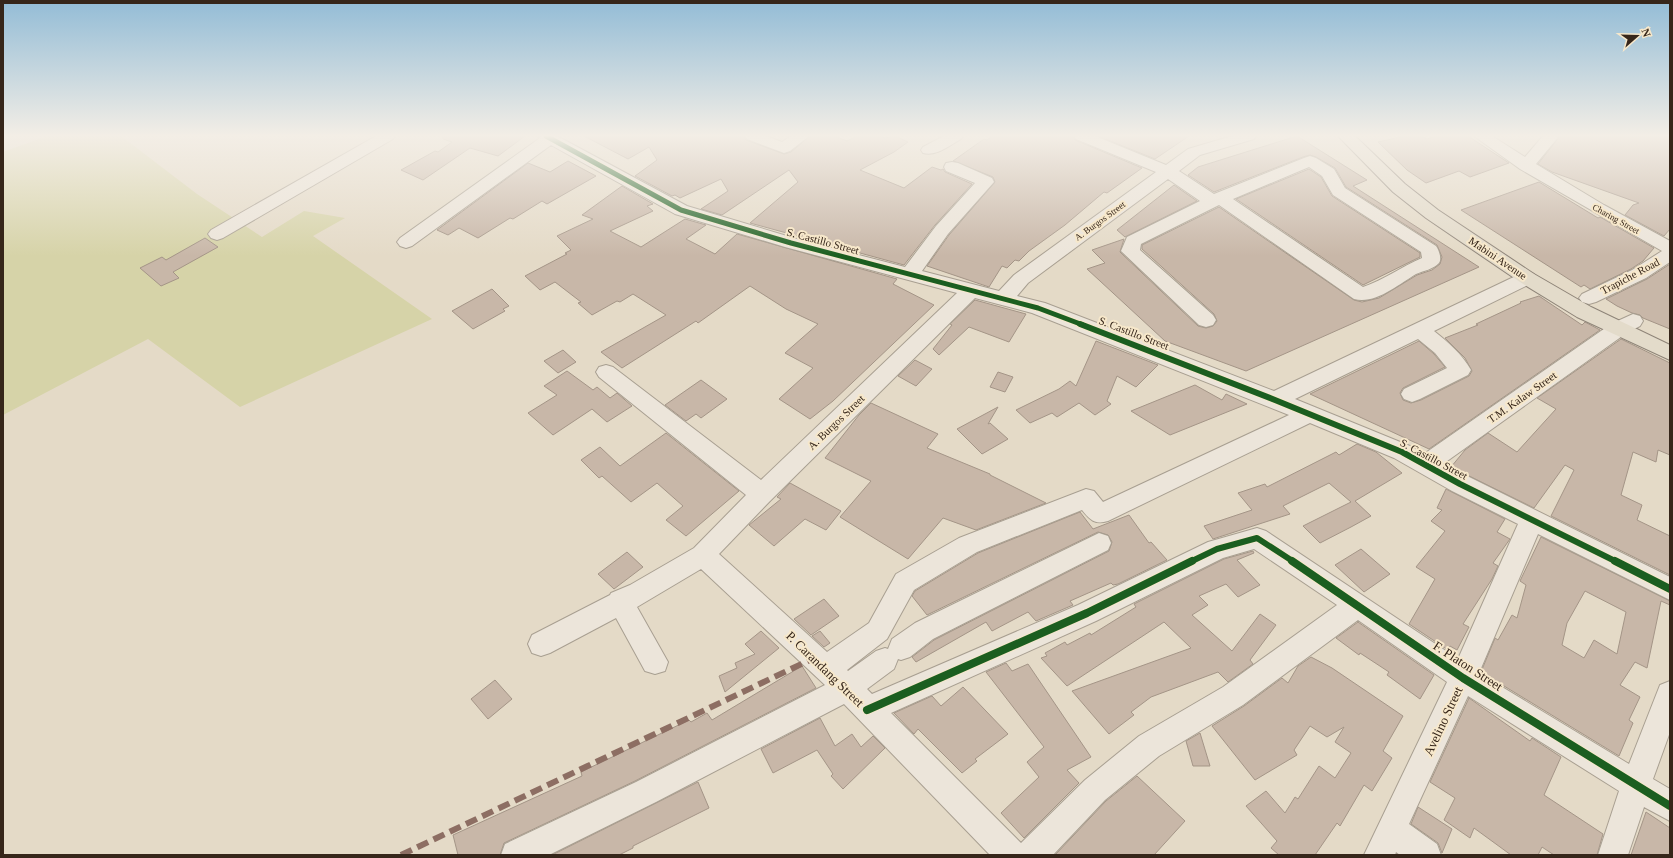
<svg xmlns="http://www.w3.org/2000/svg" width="1673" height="858" font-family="Georgia,serif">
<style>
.green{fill:#d6d3a8}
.building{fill:#c8b7a8;stroke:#a49587;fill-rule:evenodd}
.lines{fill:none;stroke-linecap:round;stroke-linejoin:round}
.minor-casing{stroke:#a89f91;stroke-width:2}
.major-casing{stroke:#8e8478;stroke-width:2}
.minor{fill:#ece5da;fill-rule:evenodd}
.major{fill:#e3dbca;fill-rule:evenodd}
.quiet{stroke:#8d6e63;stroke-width:6;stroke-dasharray:12 6;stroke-linecap:butt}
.cycleway-far2-casing{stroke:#f7e8cb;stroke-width:7}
.cycleway-far1-casing{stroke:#f7e8cb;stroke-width:8}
.cycleway-casing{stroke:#f7e8cb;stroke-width:10}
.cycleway-far2{stroke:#1b5e20;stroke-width:5}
.cycleway-far1{stroke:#1b5e20;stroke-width:6}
.cycleway{stroke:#1b5e20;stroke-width:8}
.labels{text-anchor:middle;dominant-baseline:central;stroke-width:4;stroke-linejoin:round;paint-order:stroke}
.far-street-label{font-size:9px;fill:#36261a;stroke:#f7e8cb}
.street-label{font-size:11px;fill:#36261a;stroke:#f7e8cb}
.near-street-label{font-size:13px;fill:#36261a;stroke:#f7e8cb}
</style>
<rect width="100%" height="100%" fill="#e4dac7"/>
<!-- green -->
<path class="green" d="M47,136h74l76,58 65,43 42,-26 41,7 -32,18 119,83 -192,88 -92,-68 -145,76v-263z"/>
<!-- building -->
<g class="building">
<path d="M443,136h82l-27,20 -28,-8 -47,32 -22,-10 34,-19 3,1 14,-10 -9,-3z"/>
<path d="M584,136h160l2,4 38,14 7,-2 19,-16h24l13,5 10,-5h23l5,2 10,-2 13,6 -14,10 -34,18 44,18 28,-21 9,3 2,-1 2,3 27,12 -37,41 -31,40 -154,-42 48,-41 -9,-12 -67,45 -21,-6 27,-18 -7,-12 -41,19 -5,-3 -3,1 -37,-20 22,-16 -8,-13 -21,12z"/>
<path d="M993,136h80l2,4 67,28 -35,25 -3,-1 -39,33 -36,26 -10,10 -4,-1 -8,8 -5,-2 -13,21 -62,-21 22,-31 46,-53 -2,-5 -40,-16 31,-22 3,1z"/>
<path d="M1098,136h91l-34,23z"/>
<path d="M1297,136l70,44 -14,6 126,81 -233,104 -81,-30 -78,-72 18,-6 -13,-13 32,-11 -4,13 78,74 8,2 7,-2 4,-5 -3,-7 -72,-65v-4l77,-38 135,93 8,2 17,-4 38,-23 15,-5 8,-6 2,-7 -5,-12 -91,-58 -11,-19 -19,-11 -6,-2 -7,2 -89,35 -26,-17 10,-8z"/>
<path d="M1405,136h16l6,3 10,-3h31l41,27 -39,14 -11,-6 -33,12 -19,-13 -29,-28z"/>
<path d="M1560,136h110v93l-6,7 -39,-21 8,-10 6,-2 -87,-31 -14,-8z"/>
<path d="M568,161l28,15 -49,28 -5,-3 -29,18 -3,-1 -32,20 -19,-10 -11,7 -11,-5 91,-67 22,9z"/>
<path d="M1309,169l12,8 11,19 88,57v4l-57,28 -127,-86z"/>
<path d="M1539,182l59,36 2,-1 54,31 -11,13 -12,8 -41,20 -6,-4 -3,2 -120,-77z"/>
<path d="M1174,185l23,16 -72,36 -8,-7z"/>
<path d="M622,186l31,18 -6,2 6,5 -43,20 31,16 44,-28 21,6 -20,14 29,15 22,-20 160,45 -4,5 41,21 -101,96 -23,18 -31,-20 34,-31 -28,-15 33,-29 -32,-15 -36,-23 -52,37 -2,-2 -74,47 -21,-16 65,-37 -33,-21 -13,8 -3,-1 -25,14 -14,-12 3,-1 -26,-20 -15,8 -15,-14 42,-22 -2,-1 6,-3 -14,-14 36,-17 -11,-4z"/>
<path d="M205,238l13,9 -45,25 6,6 -18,8 -21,-18 22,-11 4,3z"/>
<path d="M1670,264v65l-27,-11 -3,-3 -8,-2 -15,-7 -11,-7 41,-20z"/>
<path d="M492,289l17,17 -6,3 2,2 -32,18 -21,-18z"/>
<path d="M1539,296l43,29 3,-3 15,8 -171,119 -119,-55 109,-53 15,13 11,13 -42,21 -3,5 3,7 8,3 10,-3 48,-24 3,-5 -7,-13 -20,-20 33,-13 -2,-1 45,-21 -1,-1z"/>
<path d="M975,300l51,14 -17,28 -40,-15 -30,28 -6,-6 19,-24 -2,-1z"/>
<path d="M1621,339l49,24v92l-12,-5 -2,12 -23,-10 -12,43 21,10 -5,15 33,16v39l-119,-59 23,-46 -9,-5 -31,43 -83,-41 14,-17 23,-17 29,19 39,-43 -19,-11z"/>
<path d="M1096,341l62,24 -22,22 -19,-11 -10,25 4,3 -16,11 -16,-12 -22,14 -5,-4 -22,10 -14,-13 43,-21 11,-8 6,5z"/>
<path d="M563,350l13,12 -18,11 -14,-12z"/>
<path d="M915,360l17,9 -16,17 -18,-10z"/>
<path d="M567,371l26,19 4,-3 13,11 7,-5 15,13 -25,16 -15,-13 -39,26 -25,-22 29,-18 -13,-9z"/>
<path d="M998,372l15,5 -8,15 -15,-5z"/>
<path d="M701,380l26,19 -26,19 -5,-4 -10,7 -21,-16z"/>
<path d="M1195,385l27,15 4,-6 21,10 -77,31 -39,-24z"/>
<path d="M871,403l67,31 -11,14 63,26v1l56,28 -70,27 -33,-12 -35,41 -68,-42 31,-36 -46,-23 34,-43z"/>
<path d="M998,407l-10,17 2,-1 18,16 -26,15 -25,-25z"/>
<path d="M666,433l73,58 -53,45 -20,-16 17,-14 -26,-23 -26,19 -29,-26 -3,2 -18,-18 19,-13 20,19z"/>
<path d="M1357,444l19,8 26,21 -47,28 16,15 -20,11 -31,16 -17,-17 48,-24 -22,-19 -46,23 7,8 -77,25 -9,-13 48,-16 -14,-17 27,-9 2,3 69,-35 3,3z"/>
<path d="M790,483l51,28 -15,19 -21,-11 -31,27 -25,-21 32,-26 -4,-2z"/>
<path d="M1446,489l59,30 -8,13 13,7 -17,24 5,3 -6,13 -29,45 6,3 -12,23 -7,-4 -2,4 -39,-26 26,-45 -19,-12 29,-36 -14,-10 11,-11 -5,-2z"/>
<path d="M1080,512l13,17 36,-14 20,28 2,-1 16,18 -49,24 -5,1 -2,-2 -41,18 3,4 -37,16 -8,-9 -36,19 -6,-9 -70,40 -4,-5 22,-17 175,-89 3,-9 -4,-7 -10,-3 -171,83 -15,-19 3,-5 63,-38z"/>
<path d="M1541,537l129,64v4l-9,-4 -14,67 -12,-6 -15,23 20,12 -11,23 4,3 -14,33 -138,-84 14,-34 3,2 14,-25 5,3 9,-33 -6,-4zM1585,591l41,21 -9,42 -23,-14 -10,18 -22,-13 5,-22z"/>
<path d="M1361,549l29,25 -26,18 -29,-27z"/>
<path d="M1253,551l1,2 -17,7 23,25 -22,12 -12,-13 -27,12 9,9 -16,10 40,36 28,-37 16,11 -26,35 3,4 -25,18 -10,-10 -67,25 -20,15 3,3 -25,19 -37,-43 119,-43 -27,-26 -97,64 -26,-28 6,-2 -2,-3 20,-11 2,3 23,-12 1,2 45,-28 -2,-3 90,-45z"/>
<path d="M627,552l16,15 -29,22 -16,-15z"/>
<path d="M824,599l15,17 -28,19 -17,-16z"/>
<path d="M1358,622l76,53 -14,24 -33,-24 2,-3 -29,-19 -1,2 -23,-17z"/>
<path d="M761,631l18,17 -54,44 -6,-16 18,-8 -2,-5 20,-9 -10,-10z"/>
<path d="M820,631l10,12 -6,4 -12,-11z"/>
<path d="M1311,657l21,11 71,48 -20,35 9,7 -20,33 -8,-6 -24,41 -3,-3 -22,32h-36l-8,-7 6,-7 -31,-35 20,-15 19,22 10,-16 3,2 21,-33 16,12 16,-25 -16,-11 9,-15 -17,10 -17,-11 -16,24 3,5 -42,25 -43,-54 32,-20 38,-28 6,5 10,-17z"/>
<path d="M1006,663l6,8 16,-7 63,93 -24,13 12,13 -55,55 -23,-25 38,-36 -12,-15 17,-15 -58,-75z"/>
<path d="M802,666l14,22 -181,93 -131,62 -4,12h-42l-5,-20 129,-59 -1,-4 108,-52 2,2 16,-9 5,7z"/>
<path d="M495,680l17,19 -24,20 -17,-20z"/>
<path d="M963,687l45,47 -33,25 2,2 -15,12 -44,-44 -4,5 -20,-21 38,-17 9,10z"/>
<path d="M1469,698l61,43 2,-3 29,19 -17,38 59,39 -6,21h-43l-12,-8 -4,8h-27l-37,-27 -4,10 -26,-18 11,-22 -25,-16z"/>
<path d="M820,718l15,28 17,-12 9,13 12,-11 12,12 -42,41 -12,-13 2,-2 -16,-24 -44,23 -12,-24z"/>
<path d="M1200,733l10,33h-17l-7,-25z"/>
<path d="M1137,776l48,45 -31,34h-99l51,-54z"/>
<path d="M698,782l11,26 -76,38v2l-14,7h-67z"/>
<path d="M1418,807l34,22 -10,24 -4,-10 -27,-19z"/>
<path d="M1646,812l24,16v27h-39z"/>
</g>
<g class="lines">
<!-- minor casing -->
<g class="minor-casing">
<g id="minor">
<path d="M376,136h19l-2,3 -170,99 -6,2 -6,-2 -3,-4 3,-4z"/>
<path d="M538,136h19l130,70 110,33 108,28 31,-41 39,-43 -29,-12 -2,-4 2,-4 6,-1 6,1 34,15 2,4 -46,52 -26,37 77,20 15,-16 142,-103 -80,-33 -2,-3h21l71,29 22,-16 44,-13h24l-2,3 -54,16 -21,16 35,23 90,-36 6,-2 6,2 18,11 11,19 91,58c3,4 6,13 3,17 -5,6 -16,8 -23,11 -17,10 -41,31 -62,25l-135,-94 -78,39 -1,6 73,65 3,5 -3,5 -7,2 -7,-2 -78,-74 6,-14 73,-36 -32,-22 -140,104 -11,13 28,7 229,88 246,-117 7,-2 7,2 2,4 -2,4 -100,49c14,11 28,23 37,39l-3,5 -48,24 -8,3 -8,-3 -3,-5 3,-5 43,-21 -12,-15 -17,-14 -123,60 115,47 14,8 187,-130 22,-10 7,2 3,5 -3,5 -15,8 -182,130 227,113v23l-132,-66 -59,139 150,91 31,-79 10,-4v51l-17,47 17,10v32l-26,-14 -16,48h-30l21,-64 -151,-95 -59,128 28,20 4,11h-41l-4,-3 -1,3h-31l83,-173 -89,-62 -115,85 -84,51 -54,44 -52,55h-63l-146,-151 -188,98 -107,53h-48l4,-11 131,-62 189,-97 -124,-116 -64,38 31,55 -3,9 -10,3 -10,-3 -29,-53 -66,35 -9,3 -9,-3 -4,-9 4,-9 78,-40 1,-2 19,-8 64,-37 52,-53 -147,-118 -3,-5 3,-5 7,-2 7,2 148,113 196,-187 -172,-46 -110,-33 -124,-69 -139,101 -6,2 -6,-2 -3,-4 3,-4 140,-100zM1309,167l13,9 11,19 88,57 1,6c-21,9 -38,22 -59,29l-130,-88zM975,298l57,15 257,102 -186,87 -9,-11 -8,-2 -127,49 -63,36 -27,49 -42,29 -108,-98 51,-53zM1310,423l84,35 58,33 66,33 -60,135 -192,-128 -9,-3 -49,14 -130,63 -206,89 -5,-5 27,-20 4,-10 3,1 9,-3 23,-18 175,-89 3,-7 -3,-7 -9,-3 -184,90 -23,16 -4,10 -3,-1 -9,3 -28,20 -1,-1 40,-31 27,-49 63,-38 105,-42c8,10 13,15 26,11zM1254,549l83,56 -114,82 -84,49 -54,44 -64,63 -130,-130 205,-92 127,-63z"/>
<path d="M745,136h21l16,6 9,-6h18l-19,15 -6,2 -37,-14z"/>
<path d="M944,136h19l-2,3c-11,6 -25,18 -38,14l-2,-3 2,-3z"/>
<path d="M1474,136h18l33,21 18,-21h16l-23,28 68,41 66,36v21l-24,16 -50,24 -7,2 -7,-2 -3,-4 3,-4 50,-24 30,-19 -142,-82z"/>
</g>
</g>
<!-- major casing -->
<g class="major-casing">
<path id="major" d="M1338,136h17l50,48 33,26 96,64 57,33 79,38v15l-93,-43 -57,-35 -94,-64 -33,-26z"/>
</g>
<!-- minor -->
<use href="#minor" class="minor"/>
<!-- major -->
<use href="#major" class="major"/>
<!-- quiet -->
<path class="quiet" d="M401,855l413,-197"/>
<!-- cycleway-far2 casing -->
<g class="cycleway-far2-casing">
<path id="cycleway-far2" d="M546,136l135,74 110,33 247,65 45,17"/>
</g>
<!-- cycleway-far1 casing -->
<g class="cycleway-far1-casing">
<g id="cycleway-far1">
<path d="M1080,324l195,76 127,52 58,32 157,78"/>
<path d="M1190,562l27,-13 40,-11 37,24"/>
</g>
</g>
<!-- cycleway casing -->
<g class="cycleway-casing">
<g id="cycleway">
<path d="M1292,561l171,117 207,128"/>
<path d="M1615,561l55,28"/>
<path d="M867,710l220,-97 105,-52"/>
</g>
</g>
<!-- cycleway-far2 -->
<use href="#cycleway-far2" class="cycleway-far2"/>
<!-- cycleway-far1 -->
<use href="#cycleway-far1" class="cycleway-far1"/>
<!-- cycleway -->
<use href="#cycleway" class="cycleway"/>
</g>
<!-- sky -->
<linearGradient id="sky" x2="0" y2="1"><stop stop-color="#93bcd6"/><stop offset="0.53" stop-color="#f3eee6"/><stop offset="1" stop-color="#f3eee6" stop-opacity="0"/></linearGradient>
<rect width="1673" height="256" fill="url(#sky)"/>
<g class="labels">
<!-- far-street labels -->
<g class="far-street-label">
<text transform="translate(1616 219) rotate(29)">Charing Street</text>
<text transform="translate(1100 221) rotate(-36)">A. Burgos Street</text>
</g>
<!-- street labels -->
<g class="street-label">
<text transform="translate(823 241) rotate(15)">S. Castillo Street</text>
<text transform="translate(1498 258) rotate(34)">Mabini Avenue</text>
<text transform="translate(1630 276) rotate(-28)">Trapiche Road</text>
<text transform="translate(1134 333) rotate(21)">S. Castillo Street</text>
<text transform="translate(1522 397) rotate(-35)">T.M. Kalaw Street</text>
<text transform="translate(836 422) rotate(-44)">A. Burgos Street</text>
<text transform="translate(1434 459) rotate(28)">S. Castillo Street</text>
</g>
<!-- near-street labels -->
<g class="near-street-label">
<text transform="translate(1468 666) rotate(33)">F. Platon Street</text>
<text transform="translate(825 669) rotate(44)">P. Carandang Street</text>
<text transform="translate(1443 721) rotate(-65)">Avelino Street</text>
</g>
</g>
<!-- border -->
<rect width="1673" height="858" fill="none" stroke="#36261a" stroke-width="8"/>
<!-- north arrow -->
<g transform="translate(1637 36) rotate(70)" stroke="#f7e8cb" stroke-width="3" paint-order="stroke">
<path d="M0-3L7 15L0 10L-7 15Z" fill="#36261a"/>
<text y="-6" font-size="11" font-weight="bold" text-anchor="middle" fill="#36261a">N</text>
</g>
</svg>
